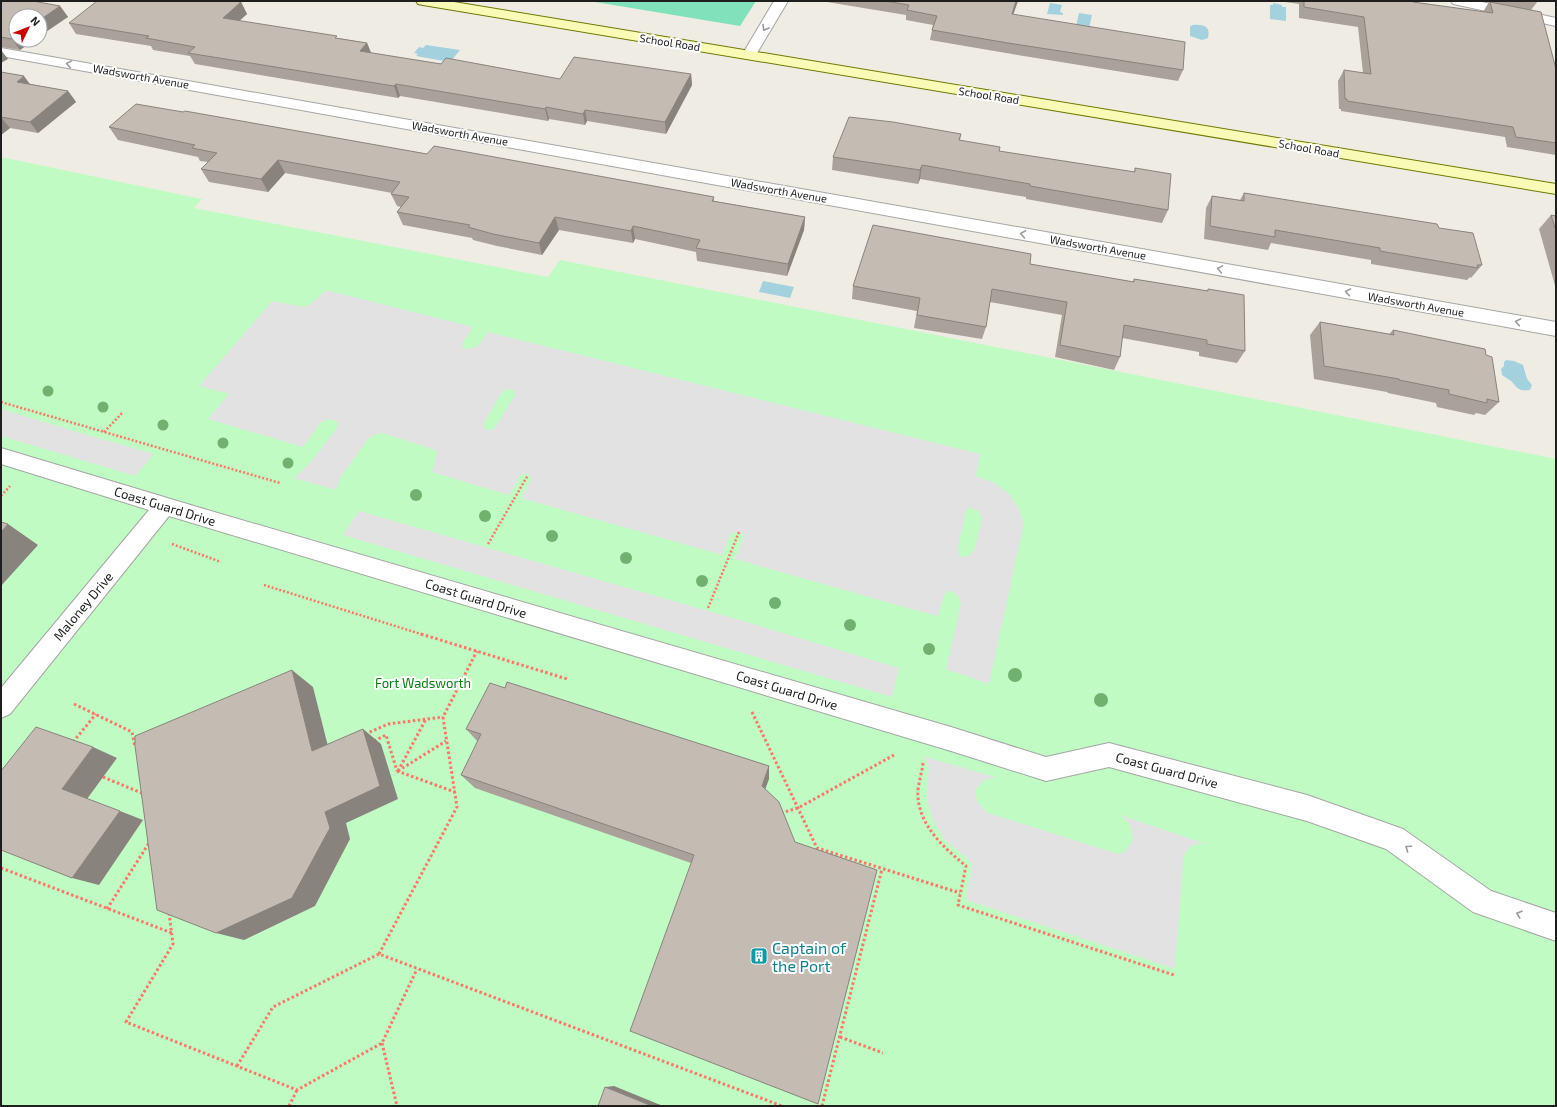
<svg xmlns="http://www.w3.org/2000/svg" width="1557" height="1107" font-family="'Exo 2',sans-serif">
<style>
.park{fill:#c0fbc4}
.pitch{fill:#80e1bb}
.parking{fill:#e2e2e2;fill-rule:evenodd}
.water{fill:#a3d1de}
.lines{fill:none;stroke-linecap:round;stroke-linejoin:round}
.street-casing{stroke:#a5a5a5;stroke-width:2}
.secondary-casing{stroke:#6c7902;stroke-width:2}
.path-far1{stroke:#fd7667;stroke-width:2.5;stroke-dasharray:2 2;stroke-linecap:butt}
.path{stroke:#fd7667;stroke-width:3;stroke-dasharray:2.5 2.5;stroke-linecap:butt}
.street{fill:#fff;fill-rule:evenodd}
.secondary{fill:#f8fbb6;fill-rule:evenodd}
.tree{fill:#70b170}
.wall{fill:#a9a19a}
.shaded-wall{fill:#89837d}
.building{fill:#c4bbb3;stroke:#89837d}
.oneway{stroke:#9a9a9a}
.labels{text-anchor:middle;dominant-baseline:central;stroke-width:4;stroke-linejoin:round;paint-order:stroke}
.far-street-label{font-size:11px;fill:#1e1e1e;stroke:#fff}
.street-label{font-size:13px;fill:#1e1e1e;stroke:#fff}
.park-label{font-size:13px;fill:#088012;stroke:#fff}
.near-culture-label{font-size:16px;fill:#0d838f;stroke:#fff;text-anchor:start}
</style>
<rect width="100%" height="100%" fill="#efece4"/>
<!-- park -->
<path class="park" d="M1,157l201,42 -8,9 354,69 12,-17 996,199v647h-1555z"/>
<!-- pitch -->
<path class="pitch" d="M589,1h167l-16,25z"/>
<!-- parking -->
<g class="parking">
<path d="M326,290l147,37 -11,17 1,4 4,1 11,-3 10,-14 492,122 -4,22 19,7 13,10 10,14 5,14v7l-34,156 -43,-15 15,-65 -3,-8 -6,-5h-4l-4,4 -6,21 -16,-4 -187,-53 8,-21v-4l-4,-2 -6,1 -3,2 -8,20 -201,-57 10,-18v-3l-2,-2 -5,-1 -3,1 -12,20 -74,-22 -3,-2 3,-8 2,-9 -2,-4 -52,-17 -9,2 -7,5 -27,38 -4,12 -42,-12 16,-15 27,-35 1,-4 -2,-3 -7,-2 -8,3 -18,25 -95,-28 21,-25 -30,-8 73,-85 31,6 8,-3zM507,389l6,1 2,5 -19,31 -4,4h-5l-4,-4 1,-3 18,-31zM969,507l9,4 4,7 -7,31 -6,7 -6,1 -4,-2 -1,-7 8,-38z"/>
<path d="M1,409l76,23 77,22 -19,22 -134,-40z"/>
<path d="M359,511l374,107 166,50 -7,29 -549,-162z"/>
<path d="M922,756l73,21 -11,3 -8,9v8l2,6 10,10 127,40 5,1 6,-3 7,-12 -1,-7 -3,-9 -6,-6 -6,-3 89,30 -8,-1 -8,4 -5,6 -2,9 -8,107 -209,-69 6,-34 -4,-7 -23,-19 -12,-20 -5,-17 -1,-14 2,-21 -2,-7z"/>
</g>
<!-- water -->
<g class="water">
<path d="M1050,3l12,2 -2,7 3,1v2l-16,-1z"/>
<path d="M1273,3l9,2v2h4v14l-16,-2v-14h3z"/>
<path d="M1079,13l13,2 -3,13 -13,-2z"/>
<path d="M1192,25c11,-1 19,1 16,13l-6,2 -12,-4v-9z"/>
<path d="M426,45l34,5 -10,12 -34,-6 2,-2 -4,-1 5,-6 4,1z"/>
<path d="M763,281l31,6 -4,11 -31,-6z"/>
<path d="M1506,360l8,1 9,4 4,14 5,6 -2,5c-12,2 -13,-3 -19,-9 -3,-2 -6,-4 -9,-6l-1,-6 3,-3v-4z"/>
</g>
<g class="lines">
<!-- street casing -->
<g class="street-casing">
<g id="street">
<path d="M774,1h14l-34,57 -5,1 -5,-1 -2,-3z"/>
<path d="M1451,1h26l79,17v8l-98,-21 -5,-1z"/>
<path d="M1,48l1555,274v14l-1555,-280z"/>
<path d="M1,448l203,61 747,218 95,30 63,-14 198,52 96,34 88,62 65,22v28l-83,-29 -87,-63 -79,-28 -198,-54 -63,14 -95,-30 -782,-235 -159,198 -9,4v-30l148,-178 -148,-46z"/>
</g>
</g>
<!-- secondary casing -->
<g class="secondary-casing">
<path id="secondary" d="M416,1h32l1108,183v10l-1133,-189 -5,-1z"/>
</g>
<!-- path-far1 -->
<g class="path-far1">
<path d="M1,402l279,81"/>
<path d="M104,432l19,-20"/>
<path d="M1,496l9,-10"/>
<path d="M172,544l49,18"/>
<path d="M488,544l40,-69"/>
<path d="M264,585l160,50"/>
<path d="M708,608l31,-76"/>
</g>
<!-- path -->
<g class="path">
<path d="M421,634l146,45"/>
<path d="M74,704l58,28 3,15"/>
<path d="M752,712l65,136 143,45"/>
<path d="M365,734l23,-10 55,-7"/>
<path d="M374,741l12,-6 11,36"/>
<path d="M73,742l23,-28"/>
<path d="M923,763c-1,9 -4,18 -5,27 -2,33 25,57 48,76l-8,39 216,70"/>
<path d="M397,771l58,21"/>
<path d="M398,771l28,-52"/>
<path d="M398,771l48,-30"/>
<path d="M103,777l41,17"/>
<path d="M781,813l17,-5 96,-53"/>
<path d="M1,868l171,65"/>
<path d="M107,909l42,-66"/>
<path d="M169,913l4,31 -47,78 171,68 85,-47 35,-74"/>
<path d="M379,954l78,-147 -14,-90 34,-66"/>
<path d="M840,1037l43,16"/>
<path d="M382,1043l15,63"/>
<path d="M237,1066l36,-59 106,-53 403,152"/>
<path d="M289,1106l8,-16"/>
<path d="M822,1106l60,-237"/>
</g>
<!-- street -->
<use href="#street" class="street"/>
<!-- secondary -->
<use href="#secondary" class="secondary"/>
</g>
<!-- trees -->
<g class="tree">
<circle cx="48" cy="391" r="5.5"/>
<circle cx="103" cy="407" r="5.5"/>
<circle cx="163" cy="425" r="5.5"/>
<circle cx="223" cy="443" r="5.5"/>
<circle cx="288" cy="463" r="5.5"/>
<circle cx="416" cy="495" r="6"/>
<circle cx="485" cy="516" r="6"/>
<circle cx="552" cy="536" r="6"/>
<circle cx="626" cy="558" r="6"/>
<circle cx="702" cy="581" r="6"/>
<circle cx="775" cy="603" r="6"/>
<circle cx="850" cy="625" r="6"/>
<circle cx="929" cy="649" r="6"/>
<circle cx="1015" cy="675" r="7"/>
<circle cx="1101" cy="700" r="7"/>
</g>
<!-- wall -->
<g class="wall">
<path d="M1,1l59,5 8,11 -52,23h18l-14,10 -19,-3z"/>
<path d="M827,1h191l-5,13 170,56 -5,11 -172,-28 -76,-13 3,-15 -27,-5v-5l-79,-13z"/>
<path d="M1278,1h135v1l70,10 6,-10 -5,-1h54l-7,9 25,59v86l-49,-8 -2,-10 -164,-26v-2h-2l-1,-28 6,-11 19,3 -5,-46 -59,-9v-14z"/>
<path d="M241,2l6,12 -8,7 128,22 4,10 70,11 119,15 131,-5 1,11 -26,49 -79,-13 -2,4 -36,-6 -1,2 -148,-25 -2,2 -203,-34 -5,-8 -37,-6 -2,-4 -75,-12 -7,-11z"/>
<path d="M1,72l29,12 38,7 8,11 -38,31 -28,-5 -9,7z"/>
<path d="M183,112l244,42 287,43v4l91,16 -1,13 -17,46 -90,-15 -1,-9 -61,-13 -2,4 -74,-13 -17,25 -45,-9 -24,-6 -1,-2 -69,-13 -6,-13 4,-5 -4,-1 -6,-12 1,-1 -107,-20 -17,19 -59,-10 -8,-13 7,-7 -8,-1 -2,-4 -80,-17 -9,-13z"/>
<path d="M961,134l-1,6 39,11 135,21 1,-4 33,42 -6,13 -136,-24v-2l-106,-18 -2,5 -86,-14 1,-13z"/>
<path d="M1244,193l195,35 43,37 -11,13 -1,-1 -3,3 -96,-16v-4l-100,-17 -3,7 -64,-11 2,-31 6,-12 28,4z"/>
<path d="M1551,215l5,1v73l-17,-60z"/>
<path d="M1030,264l103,18 1,-3 73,12 1,-2 37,62 -8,12 -38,-7v-4l-77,-14 -2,19 -6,13 -59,-13 7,-42 -72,-13 -4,25 -4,12 -68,-11 3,-17 -65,-12 1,-13z"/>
<path d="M1320,322l69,12 4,-4 93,25 13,47 -14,13 -9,-2 -2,2 -37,-8 -1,-4 -48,-10 -1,-1 -73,-13 -4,-44z"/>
<path d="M505,688l264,78v13l-78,84 -216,-75 -14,-13 17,-33 -12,-13z"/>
</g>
<!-- shaded-wall -->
<g class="shaded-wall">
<path d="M1016,1h2l-8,23 2,-10z"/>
<path d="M241,2l6,12 -18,16 -6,-12z"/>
<path d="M60,6l8,11 -28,19v-16z"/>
<path d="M16,36v4h18l-14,10 -8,-11z"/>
<path d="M367,43l5,12 -12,-4z"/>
<path d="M1,50l7,9 -7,4z"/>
<path d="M691,74l1,11 -26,49 -1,-12z"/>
<path d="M24,76l8,11 -15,-5z"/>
<path d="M396,84l4,12 -2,2 -4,-12z"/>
<path d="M68,91l8,11 -38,31 -8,-11z"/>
<path d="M546,107l3,12 -1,2 -3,-12z"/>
<path d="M585,110l2,11 -2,4 -2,-11z"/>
<path d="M1,117l9,11 -9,7z"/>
<path d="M278,160l7,13 -17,19 -7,-13z"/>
<path d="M922,165l-2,14 -2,5 2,-14z"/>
<path d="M555,217l4,13 -17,25 -3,-12z"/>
<path d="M805,217l-1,13 -17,46 1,-12z"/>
<path d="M633,226l2,13 -2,4 -2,-12z"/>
<path d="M8,524l30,21 -37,41v-54z"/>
<path d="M292,670l21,17 20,79 -21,-15z"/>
<path d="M363,729l18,15 17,55 -52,24 4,16 -35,67 -71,34 -28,-7 109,-121z"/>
<path d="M93,747l24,11 -30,41 -25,-10z"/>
<path d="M769,766v13l-7,19v-12z"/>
<path d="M120,811l23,9 -44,65 -27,-7z"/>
<path d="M614,1086l49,20h-11l-47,-19z"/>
</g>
<!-- building -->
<g class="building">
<path d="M1,1h32l27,5 -20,14v-4h-24v20l-4,3 -11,-2z"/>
<path d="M97,1h136l8,1 -18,16 114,18 -2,2 32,5 -7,8 81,13 5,-6 114,21 14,-22 117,17 -26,48 -80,-12 -2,4 -37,-7 -1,2 -149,-25 -2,2 -206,-33 7,-6 -49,-9 3,-2 -80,-13z"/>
<path d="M885,1h131l-4,13 173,28 -2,28 -175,-27 -76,-13 5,-14 -30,-6 2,-5z"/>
<path d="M1304,1h109v1l80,11 -3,-11 51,10 15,57v74l-40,-6 -3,-10 -166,-26v-2h-2l-1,-29 27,4 -7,-57 -60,-10z"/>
<path d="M1,72l23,4 -7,6 51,9 -38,31 -29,-5z"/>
<path d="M136,104l47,8 2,-1 242,43 7,-8 280,51 -2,4 93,16 -17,47 -92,-16 4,-8 -67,-14 -2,5 -76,-14 -16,26 -46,-9 -25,-7 2,-2 -73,-13 12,-15 -18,-3 9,-12 -122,-22 -17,19 -60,-10 16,-16 -25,-5 3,-3 -86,-18z"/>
<path d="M849,117l44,5 68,12 -2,6 41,7 -1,4 136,21v-4l36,6 -3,36 -138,-24v-2l-108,-19 -2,5 -87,-13z"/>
<path d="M1244,193l193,31 2,4 34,5 9,32h-5l1,3 -98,-17v-3l-105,-18v7l-65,-11 2,-30 32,5z"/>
<path d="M1551,215l5,1v15z"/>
<path d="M873,225l158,29 -1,10 104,18v-3l74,12v-2l36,6 1,56 -38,-7v-4l-83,-15 -4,32 -60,-12 7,-43 -75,-13 -6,38 -69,-12 3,-17 -67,-12z"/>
<path d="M1320,322l74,13 -1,-5 92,19 1,6 6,2 7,45 -12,-3v4l-38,-9v-4l-50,-10v-1l-75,-13z"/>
<path d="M1,522l7,2 -7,8z"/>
<path d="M292,670l20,81 51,-22 17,57 -55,26 5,16 -38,70 -76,35 -59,-23 -22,-164v-10z"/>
<path d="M507,682l262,84 -7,20 17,16 16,40 82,28 -59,234 -188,-73 64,-176 -233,-80 20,-41 -15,-5 24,-46 15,5z"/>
<path d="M36,727l57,20 -31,42 58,22 -48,67 -71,-28v-79z"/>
<path d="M605,1087l47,19h-54z"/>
</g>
<!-- one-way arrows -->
<defs><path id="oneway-chevron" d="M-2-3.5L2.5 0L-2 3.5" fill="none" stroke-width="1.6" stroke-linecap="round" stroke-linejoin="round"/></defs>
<g class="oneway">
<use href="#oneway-chevron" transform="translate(765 28) rotate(121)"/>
<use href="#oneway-chevron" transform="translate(69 64) rotate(-170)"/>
<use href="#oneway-chevron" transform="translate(1023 234) rotate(-170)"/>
<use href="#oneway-chevron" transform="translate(1220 269) rotate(-170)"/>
<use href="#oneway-chevron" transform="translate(1348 292) rotate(-170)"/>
<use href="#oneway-chevron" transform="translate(1518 322) rotate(-170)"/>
<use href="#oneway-chevron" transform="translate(1408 848) rotate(-145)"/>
<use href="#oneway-chevron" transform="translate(1519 914) rotate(-161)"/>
</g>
<!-- icons -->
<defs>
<g id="building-square" transform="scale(0.9)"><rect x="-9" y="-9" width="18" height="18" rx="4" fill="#0f9aa8" stroke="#fff"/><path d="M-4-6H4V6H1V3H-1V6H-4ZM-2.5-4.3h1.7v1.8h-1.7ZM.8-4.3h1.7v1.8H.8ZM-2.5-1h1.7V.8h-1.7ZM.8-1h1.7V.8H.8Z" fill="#fff"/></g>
</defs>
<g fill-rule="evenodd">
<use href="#building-square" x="759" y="956"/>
</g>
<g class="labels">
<!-- far-street labels -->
<g class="far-street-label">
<text transform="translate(670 42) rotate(9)">School Road</text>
<text transform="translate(141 76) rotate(10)">Wadsworth Avenue</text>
<text transform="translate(989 95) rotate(9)">School Road</text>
<text transform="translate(460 133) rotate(10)">Wadsworth Avenue</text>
<text transform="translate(1309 148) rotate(10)">School Road</text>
<text transform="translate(779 190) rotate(10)">Wadsworth Avenue</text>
<text transform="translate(1098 247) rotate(10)">Wadsworth Avenue</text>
<text transform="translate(1416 304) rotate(10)">Wadsworth Avenue</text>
</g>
<!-- street labels -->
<g class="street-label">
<text transform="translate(165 506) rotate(17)">Coast Guard Drive</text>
<text transform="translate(476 598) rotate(17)">Coast Guard Drive</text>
<text transform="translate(83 606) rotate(-50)">Maloney Drive</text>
<text transform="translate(787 690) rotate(17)">Coast Guard Drive</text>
<text transform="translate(1167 770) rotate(15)">Coast Guard Drive</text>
</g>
<!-- park labels -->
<g class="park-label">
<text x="423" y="683">Fort Wadsworth</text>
</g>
<!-- near-culture labels -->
<g class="near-culture-label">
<text x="772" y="947">Captain of<tspan x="772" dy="18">the Port</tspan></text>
</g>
</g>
<!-- border -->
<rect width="1557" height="1107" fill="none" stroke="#1e1e1e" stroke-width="4"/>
<!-- north arrow -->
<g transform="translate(28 28) rotate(47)"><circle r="19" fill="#ffffff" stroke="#a5a5a5"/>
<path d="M0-3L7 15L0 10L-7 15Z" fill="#cc0000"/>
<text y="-6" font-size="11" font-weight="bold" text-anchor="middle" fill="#1e1e1e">N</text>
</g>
</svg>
